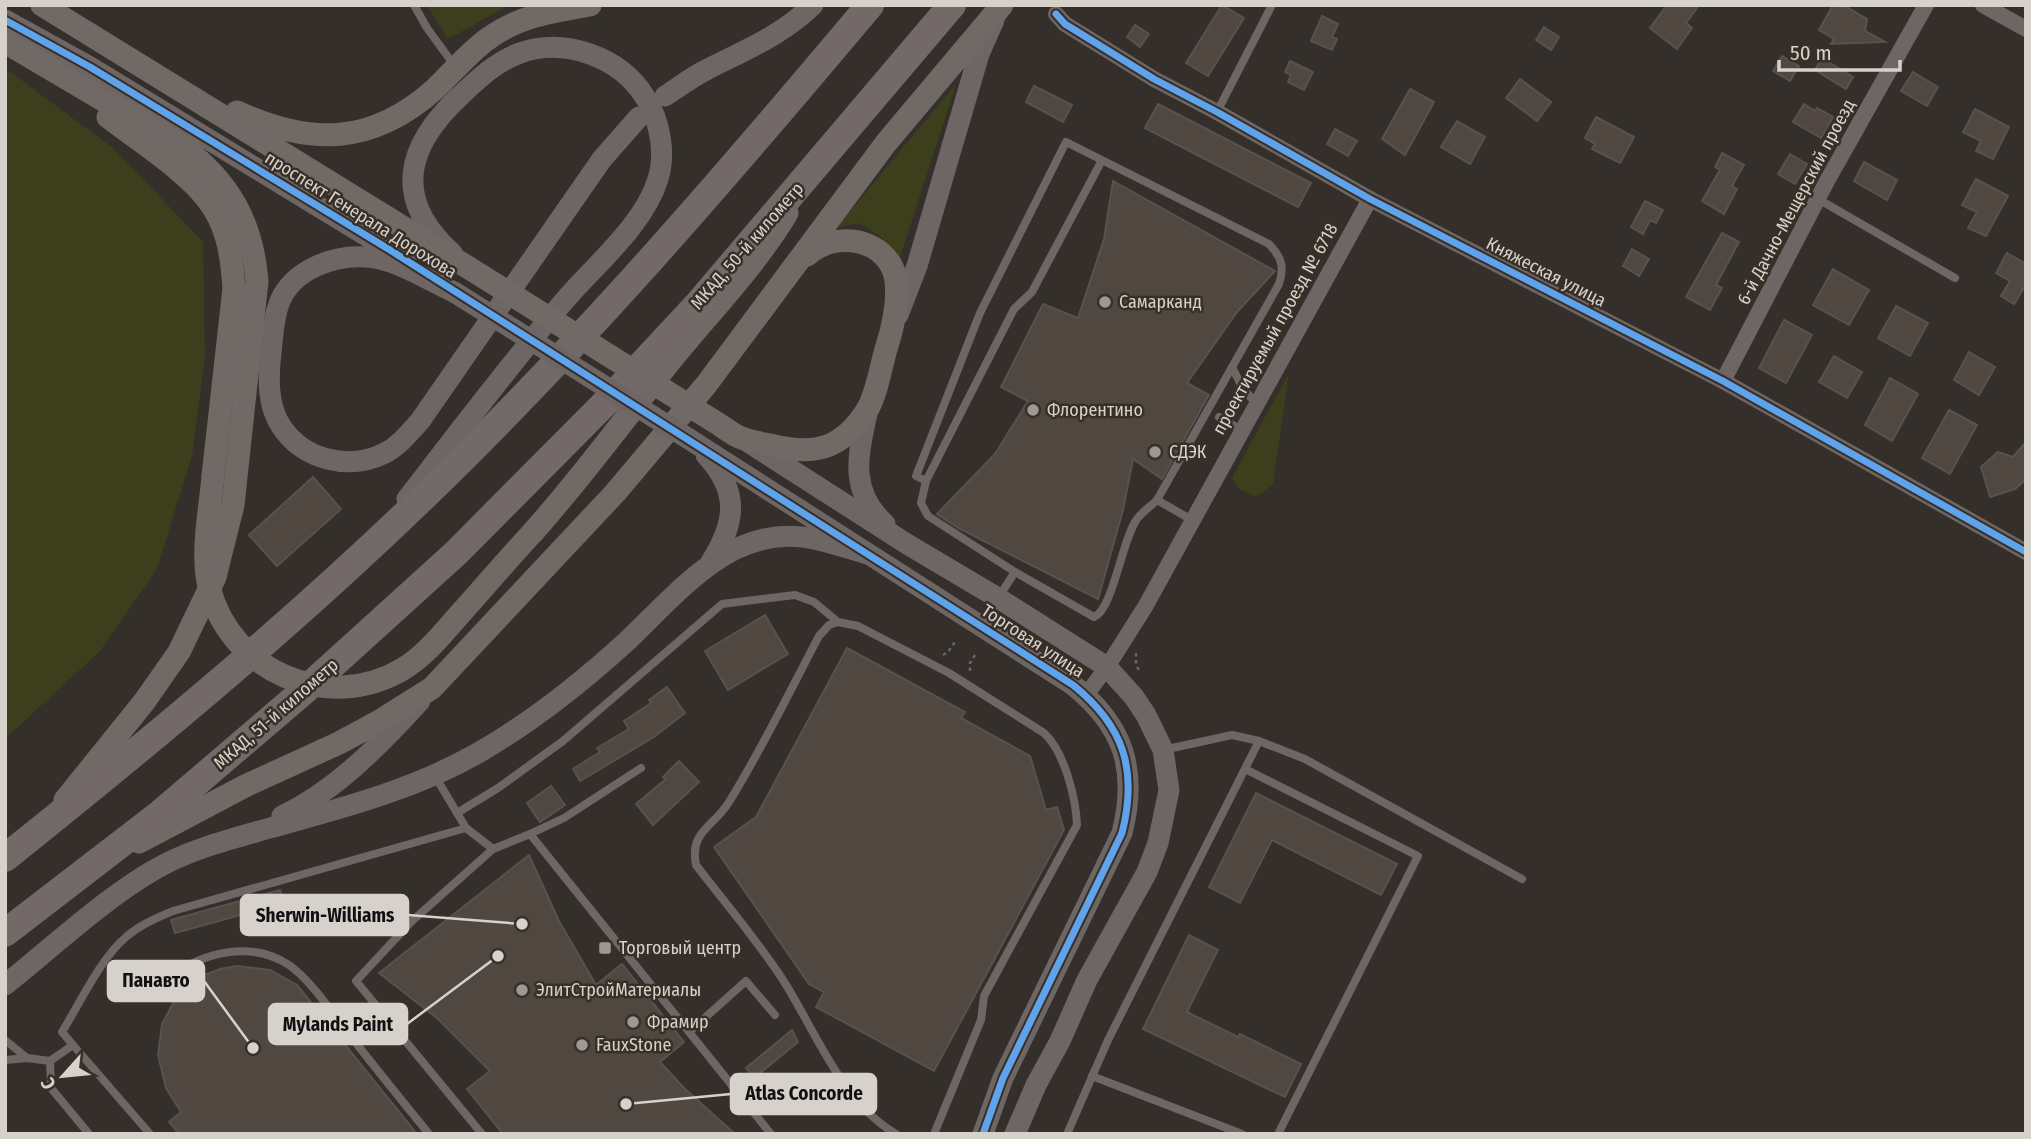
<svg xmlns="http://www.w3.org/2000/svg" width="2031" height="1139" font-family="'Fira Sans Condensed',sans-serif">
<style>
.green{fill:#3c3f1b}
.building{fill:#514741;stroke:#56524f;stroke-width:2}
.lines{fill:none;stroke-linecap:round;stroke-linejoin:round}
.path{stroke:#6a6562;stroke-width:2.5;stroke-dasharray:3.5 3.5;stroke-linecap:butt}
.service{stroke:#6e6664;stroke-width:8}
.minor{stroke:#6e6664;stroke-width:16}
.tertiary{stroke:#6e6664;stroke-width:21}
.secondary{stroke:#706966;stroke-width:23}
.trunk{stroke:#726968;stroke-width:28}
.tertiary-bridge{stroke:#6e6664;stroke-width:21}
.secondary-bridge{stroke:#706966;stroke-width:23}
.cycleway-casing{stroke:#382f27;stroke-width:11}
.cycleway{stroke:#60a3ed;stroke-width:7}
.poi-dot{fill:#9e9894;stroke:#382f27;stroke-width:2.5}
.labels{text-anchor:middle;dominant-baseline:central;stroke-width:5;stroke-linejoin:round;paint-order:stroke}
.street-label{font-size:18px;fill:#d7d1cc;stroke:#382f27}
.poi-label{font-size:18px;fill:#d7d1cc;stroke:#382f27;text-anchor:start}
.leader{fill:none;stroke:#d7d1cc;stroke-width:2.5}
.callout-dot{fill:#d7d1cc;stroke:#382f27;stroke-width:2.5}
.callout{fill:#d7d1cc;stroke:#d7d1cc;stroke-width:2.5}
.callout-label{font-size:19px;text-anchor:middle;font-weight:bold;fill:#111}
</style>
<rect width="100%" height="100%" fill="#342f2b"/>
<!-- green -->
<g class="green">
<path d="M427,5h82l-61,34z"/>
<path d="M5,68l108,80 90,94 2,115 -13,99 -35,113 -57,82 -95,88z"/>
<path d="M956,84l-57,177 -19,-25 -21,-13 -22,4z"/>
<path d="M1289,373l-16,111 -13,11 -7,1 -15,-8 -5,-7v-5z"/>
</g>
<!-- building -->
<g class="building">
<path d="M1222,5l22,13 -36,58 -22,-13z"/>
<path d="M1667,5h32l-13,18 6,5 -15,21 -27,-21z"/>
<path d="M1833,5h10l24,14 -2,12 20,11 -54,2 3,-5 -15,-9z"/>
<path d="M1322,16l16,8 -6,13 5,2 -5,11 -21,-9z"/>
<path d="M1135,25l14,9 -9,13 -13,-10z"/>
<path d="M1544,27l15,10 -8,13 -15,-10z"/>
<path d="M1782,56l17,10 -9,15 -17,-10z"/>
<path d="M1822,58l31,19 -7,12 -31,-19z"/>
<path d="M1290,61l23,11 -9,18 -16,-8 3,-7 -6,-3z"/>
<path d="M1913,72l25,15 -11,19 -26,-15z"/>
<path d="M1520,79l31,23 -14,19 -31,-23z"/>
<path d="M1034,86l38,19 -9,17 -37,-20z"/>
<path d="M1410,89l24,13 -29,53 -23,-16z"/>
<path d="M1158,104l153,79 -13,24 -153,-79z"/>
<path d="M1804,104l11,7 2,-3 16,9 -12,21 -28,-16z"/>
<path d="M1975,109l34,18 -16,32 -17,-8 5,-10 -18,-9z"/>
<path d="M1596,117l38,20 -14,26 -28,-14 3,-5 -10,-6z"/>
<path d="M1457,121l28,16 -15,27 -29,-17z"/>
<path d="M1335,129l22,12 -9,15 -21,-12z"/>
<path d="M1722,153l22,12 -12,21 5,3 -13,25 -22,-13 18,-31 -5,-3z"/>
<path d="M1790,154l17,10 -12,20 -17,-10z"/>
<path d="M1864,162l33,18 -10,20 -33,-19z"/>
<path d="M1976,179l32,17 -22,40 -18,-8 9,-16 -15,-7z"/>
<path d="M1113,181l162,90 -38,41 -50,71 22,12 -47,84 -29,-20 -10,51 -25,89 -140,-71 -21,-14 58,-60 33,-53 -27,-14 42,-83 35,14 26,-79z"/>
<path d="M1645,201l18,9 -7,13 -6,-3 -7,14 -12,-7z"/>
<path d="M1722,233l17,9 -23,43 6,3 -12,22 -24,-13z"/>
<path d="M1632,249l17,10 -10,17 -16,-10z"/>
<path d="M2007,253l19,11v20l-12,20 -13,-8 9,-15 -14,-8z"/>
<path d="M1833,269l36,21 -20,35 -36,-20z"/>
<path d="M1896,306l32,17 -18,33 -32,-18z"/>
<path d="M1784,320l28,15 -26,48 -27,-15z"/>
<path d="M1969,352l26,15 -16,28 -25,-15z"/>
<path d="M1834,356l28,16 -15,26 -28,-16z"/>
<path d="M1890,378l28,16 -26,47 -27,-16z"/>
<path d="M1949,410l28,15 -27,49 -28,-16z"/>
<path d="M2026,442v37l-11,10 -25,8 -9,-30 17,-15 15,5z"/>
<path d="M313,477l28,32 -64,57 -28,-31z"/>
<path d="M765,615l23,39 -60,36 -23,-39z"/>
<path d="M847,648l118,64 -4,6 69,38 16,54 11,-3 7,23 -130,241 -118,-64 8,-15 -15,-8 -95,-137 42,-30z"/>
<path d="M667,687l18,26 -31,24 -74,44 -7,-12 27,-17 -3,-4 32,-19 -5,-8 27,-18 -2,-3z"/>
<path d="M679,761l20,21 -46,43 -17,-21 30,-25 -3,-2z"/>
<path d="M551,786l14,19 -25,17 -13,-19z"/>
<path d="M1256,793l141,71 -16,31 -109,-55 -32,63 -31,-16z"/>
<path d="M529,855l30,66 37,64 26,-21 62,78 -24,20 24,26 51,46h-232l-36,-45 23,-18 -53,-53 -58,-45z"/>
<path d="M280,890l4,13 -109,30 -4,-13z"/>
<path d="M1189,935l29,15 -31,62 51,25 2,-3 61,30 -16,33 -142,-68z"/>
<path d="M237,966l33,4 27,15 120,149h-238l-10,-12 12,-10 -15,-24 -8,-33 4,-31 14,-26 11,-12 15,-10 18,-7z"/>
<path d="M792,1030l6,12 -44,36 -8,-10z"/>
</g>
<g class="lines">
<!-- path -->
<g class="path">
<path d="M1136,653v11l4,9"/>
<path d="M943,655l5,-3 7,-10"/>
<path d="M970,671v-8l5,-8"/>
</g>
<!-- service -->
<g class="service">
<path d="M414,5l13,23 27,37"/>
<path d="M1217,112l55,-107"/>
<path d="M1817,202l8,1 130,75"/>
<path d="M1232,367l9,18 15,19"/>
<path d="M1219,417l22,13"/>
<path d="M926,481l-5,22 7,13 87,56 79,45c19,-7 28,-78 43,-98 5,-7 14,-13 20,-19l122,-216c6,-18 2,-27 -10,-40l-203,-102 -86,171 -64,163 10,5 88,-172 18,-17 69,-130"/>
<path d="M1157,500l35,20"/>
<path d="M998,598l17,-26"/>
<path d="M1163,750l69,-15 27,6 46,18 217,120"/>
<path d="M641,768l-77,50 -34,16 241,300"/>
<path d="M1245,769l173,87 -140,278"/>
<path d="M435,776l31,52 27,21"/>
<path d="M457,813l41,-25 65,-47 159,-137 73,-9 19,7 24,20"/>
<path d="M170,977c34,-25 81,-37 119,-12 23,16 45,51 63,73 25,32 51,64 77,96"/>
<path d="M689,1032l57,-51 29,34"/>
<path d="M5,1040l22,18"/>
<path d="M73,1045l77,89"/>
<path d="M5,1060l22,-2 23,3 23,-16 -11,-13c18,-29 39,-74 64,-95 14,-12 30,-19 47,-26l293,-83"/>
<path d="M50,1061l1,27 38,46"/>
<path d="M1092,1076l150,58"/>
<path d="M482,1134l-126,-153 56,-60 81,-72 37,-15"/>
<path d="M896,1134c-54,-31 -81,-104 -113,-154 -26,-40 -58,-77 -87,-115 -7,-34 18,-38 33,-63 33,-53 61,-111 90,-166l10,-11 9,-3 20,4 91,47 95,60c20,18 32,65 33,92l-93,171 -3,24 -47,114"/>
<path d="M1067,1134l41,-94 151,-299"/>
</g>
<!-- minor -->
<g class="minor">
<path d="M1983,5l43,24"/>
<path d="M1056,14l9,10 89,55 63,33 153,87 353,182 303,171"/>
<path d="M1723,381l104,-200 99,-176"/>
<path d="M1086,695l21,-28 38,-60 225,-408"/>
</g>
<!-- tertiary -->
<g class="tertiary">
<path d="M5,20l85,47 316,193"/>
<path d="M665,96c14,-9 27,-19 41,-26 39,-20 75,-34 107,-65"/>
<path d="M454,292c-27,-12 -59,-34 -89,-35 -32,-2 -72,13 -85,44 -7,17 -7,35 -9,52 -3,24 -4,52 10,73 22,34 68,45 104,27 14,-7 24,-20 35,-32l182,-262 37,-42"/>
<path d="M898,315l19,-49 62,-212 15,-34"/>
<path d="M868,409c-9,43 -21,80 17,115"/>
<path d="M748,442l159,102 91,54 109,69 27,30 12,18 17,35 6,40 -11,53 -11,29 -60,108 -27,61 -24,44 -21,49"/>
<path d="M697,444l376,241c51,41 65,85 49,148l-119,245 -20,56"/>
<path d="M706,455c34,37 30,67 5,107"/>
<path d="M407,499c52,-67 103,-135 158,-199 31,-36 79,-75 93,-121 8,-26 2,-59 -13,-82 -25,-40 -80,-60 -125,-44 -23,8 -42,26 -60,43 -54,50 -68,103 -8,157"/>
<path d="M282,816c53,-25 99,-72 138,-115"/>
<path d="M5,985c49,-39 106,-93 160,-121 33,-17 70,-26 105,-36 72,-20 143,-38 208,-75 54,-31 102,-69 148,-111 33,-31 67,-71 108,-92 50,-25 84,-11 133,4"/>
</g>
<!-- secondary -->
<g class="secondary">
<path d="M42,5l427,263"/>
<path d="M5,42l178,105c47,36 69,75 74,134l-24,224 -18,72 -36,75 -35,50 -79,98"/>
<path d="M237,112c74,34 135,33 198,-23 18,-17 34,-37 54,-51 30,-22 65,-27 101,-33"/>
<path d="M108,117c31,24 87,59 106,92 15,24 18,52 20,79l-21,188"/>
<path d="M712,420c9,5 18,13 27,17 9,4 21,6 31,8 43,11 72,5 97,-35 9,-14 14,-43 19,-61 7,-21 17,-63 5,-84 -18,-30 -60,-31 -84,-10"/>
<path d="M534,531c48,-54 90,-111 134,-167 40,-50 86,-96 119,-151"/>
<path d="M139,842l106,-56 94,-43 39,-21 54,-34 183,-195 91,-108 180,-242 116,-138"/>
</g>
<!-- trunk -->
<g class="trunk">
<path d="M5,858c140,-112 279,-227 408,-351 164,-157 311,-328 457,-502"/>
<path d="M5,933l156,-120 145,-124 150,-136 162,-163 81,-87 253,-298"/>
</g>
<!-- tertiary-bridge -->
<path class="tertiary-bridge" d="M454,292l243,152"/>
<!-- secondary-bridge -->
<g class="secondary-bridge">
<path d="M469,268l243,152"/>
<path d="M213,476c-3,35 -12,75 -4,111 21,84 118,127 194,82 23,-14 39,-35 57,-55 25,-28 49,-56 74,-83"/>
</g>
<!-- cycleway casing -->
<g class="cycleway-casing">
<g id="cycleway">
<path d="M1056,14l9,10 89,55 63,33 153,87 353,182 303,171"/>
<path d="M5,20l85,47 300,183 683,435c51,41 65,85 49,148l-119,245 -20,56"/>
</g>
</g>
<!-- cycleway -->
<use href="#cycleway" class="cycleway"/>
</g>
<!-- markers -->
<g class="poi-dot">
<circle cx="1105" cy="302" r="7"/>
<circle cx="1033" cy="410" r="7"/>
<circle cx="1155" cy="452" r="7"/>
<rect x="598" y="941" width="14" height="14" rx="3.5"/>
<circle cx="522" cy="990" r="7"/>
<circle cx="633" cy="1022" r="7"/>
<circle cx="582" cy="1045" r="7"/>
</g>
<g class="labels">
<!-- street labels -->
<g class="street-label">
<text transform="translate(1796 202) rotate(-62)">6-й Дачно-Мещерский проезд</text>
<text transform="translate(361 215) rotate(32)">проспект Генерала Дорохова</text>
<text transform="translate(747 246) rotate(-49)">МКАД, 50-й километр</text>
<text transform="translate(1546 272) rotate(27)">Княжеская улица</text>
<text transform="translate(1275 329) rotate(-61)">проектируемый проезд № 6718</text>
<text transform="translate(1033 641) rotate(33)">Торговая улица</text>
<text transform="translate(276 714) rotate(-41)">МКАД, 51-й километр</text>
</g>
<!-- poi labels -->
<g class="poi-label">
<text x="1119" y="302">Самарканд</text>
<text x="1047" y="410">Флорентино</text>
<text x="1169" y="452">СДЭК</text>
<text x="619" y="948">Торговый центр</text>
<text x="536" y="990">ЭлитСтройМатериалы</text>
<text x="647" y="1022">Фрамир</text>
<text x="596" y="1045">FauxStone</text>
</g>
</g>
<!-- callouts -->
<path class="leader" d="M522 924L408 915M253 1048L204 981M498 956L407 1024M626 1104L731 1094"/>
<g class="callout-dot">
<circle cx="522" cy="924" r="7"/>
<circle cx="253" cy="1048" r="7"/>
<circle cx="498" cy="956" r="7"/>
<circle cx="626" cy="1104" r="7"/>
</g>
<g class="callout">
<rect x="241" y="895" width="167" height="40" rx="7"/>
<rect x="108" y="961" width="96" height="40" rx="7"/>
<rect x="269" y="1004" width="138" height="40" rx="7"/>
<rect x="731" y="1074" width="145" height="40" rx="7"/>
</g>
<g class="callout-label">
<text x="325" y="922">Sherwin-Williams</text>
<text x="156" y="987">Панавто</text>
<text x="338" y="1031">Mylands Paint</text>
<text x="804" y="1100">Atlas Concorde</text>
</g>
<!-- border -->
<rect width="2031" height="1139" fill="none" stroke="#d7d1cc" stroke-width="14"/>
<!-- north arrow -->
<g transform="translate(63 1076) rotate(243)" stroke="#382f27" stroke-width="5" paint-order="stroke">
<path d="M0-5L12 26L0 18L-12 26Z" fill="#d7d1cc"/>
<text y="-10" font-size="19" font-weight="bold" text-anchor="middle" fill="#d7d1cc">С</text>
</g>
<!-- scale -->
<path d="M1779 60v10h121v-10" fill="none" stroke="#d7d1cc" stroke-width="3.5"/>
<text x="1790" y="60" font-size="21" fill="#d7d1cc" stroke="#382f27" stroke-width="5" paint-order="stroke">50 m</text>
</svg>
